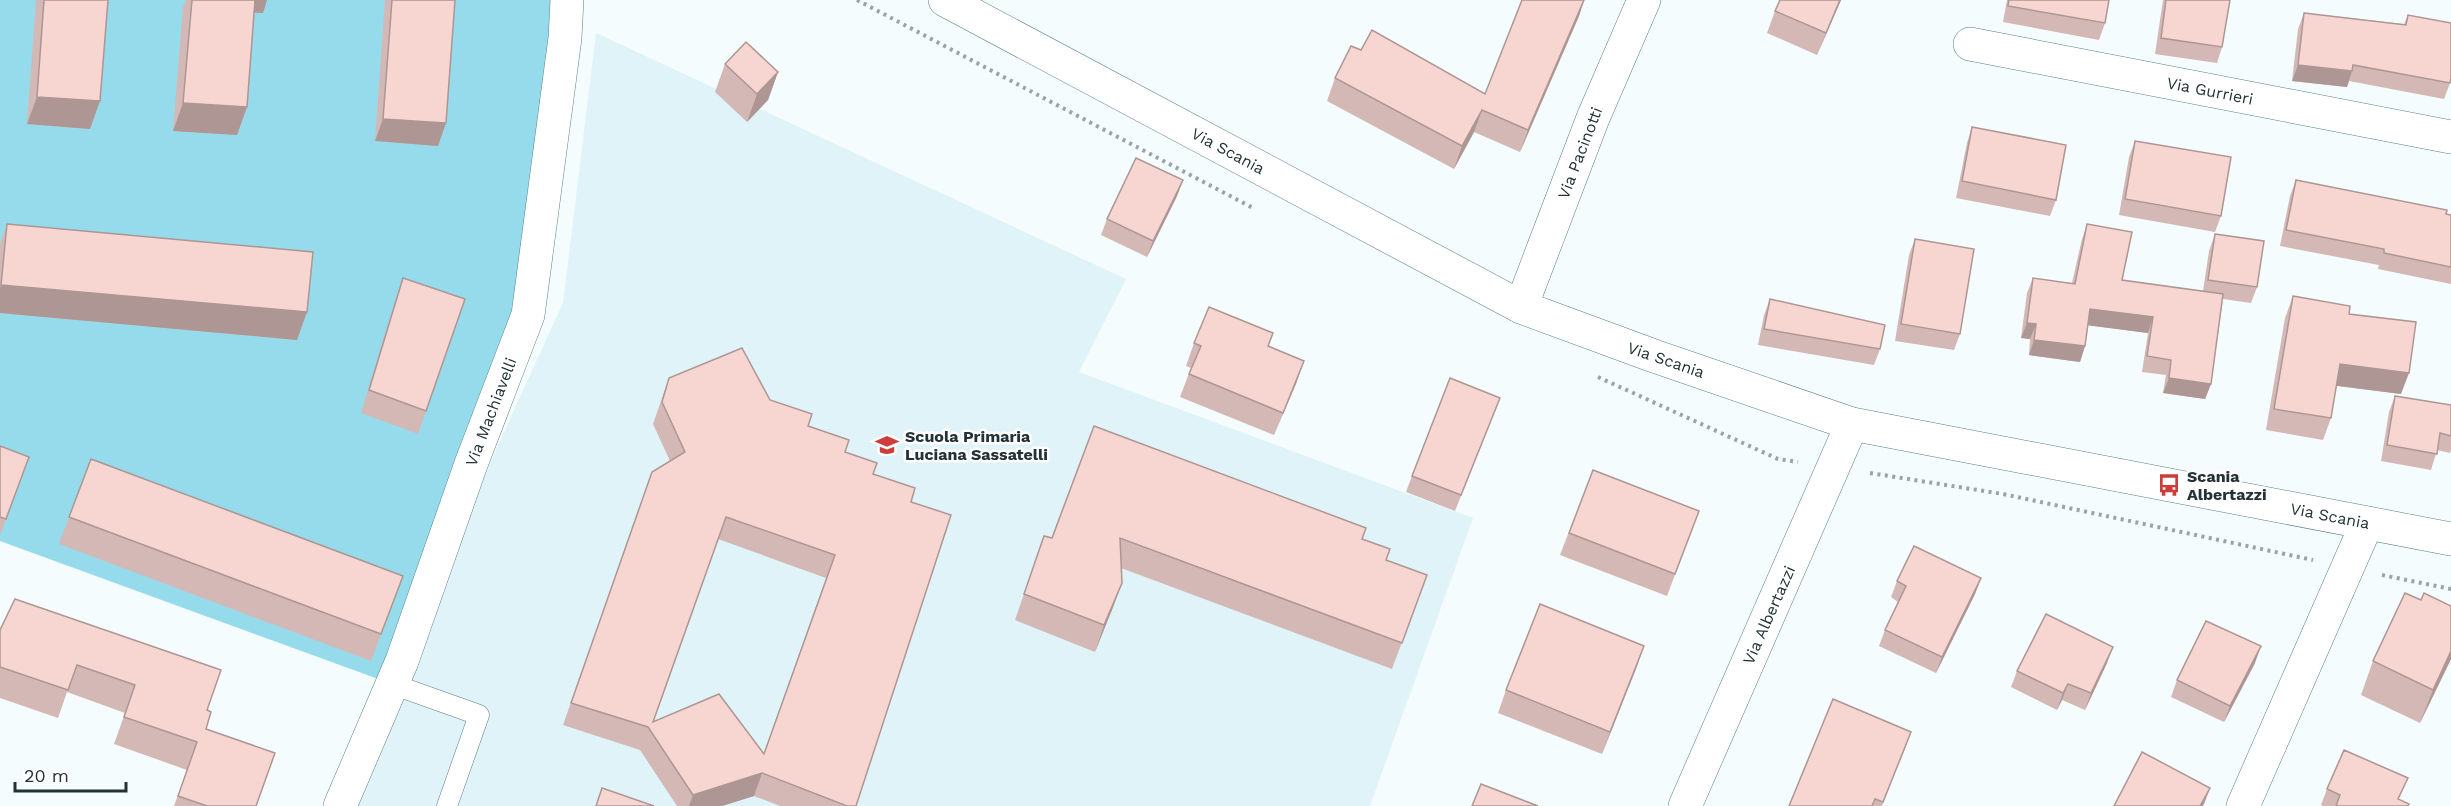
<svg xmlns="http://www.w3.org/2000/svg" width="2451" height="806" font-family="'Work Sans',sans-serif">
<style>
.built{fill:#e0f3f8}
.green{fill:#96dbeb}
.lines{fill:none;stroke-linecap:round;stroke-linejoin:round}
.lane-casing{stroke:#5b8088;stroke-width:21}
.street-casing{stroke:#5b8088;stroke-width:34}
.path{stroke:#98a4a6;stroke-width:4;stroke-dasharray:3 4.5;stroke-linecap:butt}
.lane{stroke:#fff;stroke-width:20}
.street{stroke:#fff;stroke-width:33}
.wall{fill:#d4b8b5;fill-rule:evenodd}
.shaded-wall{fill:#ad9693}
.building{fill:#f7d6d2;stroke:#ad9693;stroke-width:1.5;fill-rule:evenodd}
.labels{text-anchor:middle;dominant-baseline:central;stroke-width:5;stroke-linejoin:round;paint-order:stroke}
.street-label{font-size:16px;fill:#223236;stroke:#fff}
.poi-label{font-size:16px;font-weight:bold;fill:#223236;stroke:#fff;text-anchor:start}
</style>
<rect width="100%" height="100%" fill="#f4fcfd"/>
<!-- built -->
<path class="built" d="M596,33l530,246 -47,93 394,146 -103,288h-1037l230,-503z"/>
<!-- green -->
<path class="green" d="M0,0h560l-32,315 -136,369 -392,-143z"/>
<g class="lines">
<!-- lane casing -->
<g class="lane-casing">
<path id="lane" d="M392,684l87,31 -32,91"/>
</g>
<!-- street casing -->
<g class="street-casing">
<g id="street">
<path d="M945,0l576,307 133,49 198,68 599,115"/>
<path d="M1970,44l481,93"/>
<path d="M1521,307l72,-189 51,-118"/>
<path d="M340,806l62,-145 69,-197 57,-149 37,-277 2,-38"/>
<path d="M1685,806l167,-382"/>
<path d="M2243,806l124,-283"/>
</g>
</g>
<!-- path -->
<g class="path">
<path d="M857,0l398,209"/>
<path d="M1598,377l180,82 20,3"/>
<path d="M1870,473l133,21 310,66"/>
<path d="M2382,575l69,14"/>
</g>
<!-- lane -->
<use href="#lane" class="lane"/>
<!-- street -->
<use href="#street" class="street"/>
</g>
<!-- wall -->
<g class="wall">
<path d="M36,0h72l-18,129 -63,-5z"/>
<path d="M186,0h81l-4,13 -9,-1 -7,95 -10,28 -64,-4 10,-124z"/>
<path d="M385,0h70l-17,146 -63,-5z"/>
<path d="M1584,0l-5,16 -59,136 -46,-20 -20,37 -127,-68 8,-23 150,16z"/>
<path d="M1841,0l-24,55 -50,-22 8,-22z"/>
<path d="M2007,0h102l-4,23 -6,17 -96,-18z"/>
<path d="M2163,0h67l-8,47 -5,16 -62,-9z"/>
<path d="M2304,13l100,11 4,-9 42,68 -6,16 -95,-18 -2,6 -55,-6 6,-52z"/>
<path d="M725,64l53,8 -10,28 -21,22 -32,-30z"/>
<path d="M1972,127l84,73 -6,16 -94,-18 11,-55z"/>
<path d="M2135,141l86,75 -6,16 -96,-17 10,-58z"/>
<path d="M1183,180l-6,16 -30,61 -46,-22 6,-16z"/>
<path d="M2296,180l155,35v69l-73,-15 1,-4 -99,-19 10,-50z"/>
<path d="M7,224l290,116 -297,-27v-69z"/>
<path d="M2087,224l35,56 81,11 6,-40 6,-17 42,53 -6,16 -28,-4 -12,85 -6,15 -42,-6 3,-18 -24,-3 6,-39 -60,-8 -3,21 -5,16 -51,-7 1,-16 -9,-1 6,-45 6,-15 39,5 10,-44z"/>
<path d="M1915,239l45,95 -6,16 -59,-9 14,-86z"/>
<path d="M403,278l23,133 -8,23 -57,-21 34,-112z"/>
<path d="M2293,296l56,18 52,80 -65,-8 -5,32 -8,22 -57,-10 19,-112z"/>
<path d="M1770,299l110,50 -6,16 -116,-20 6,-30z"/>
<path d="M1194,343l74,4 36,14 -30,74 -94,-38 11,-29 -5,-2z"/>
<path d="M669,378l101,22 75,52 66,50 -55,304h-76l-26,-10 -32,10h-45l-37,-56 -77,-25 89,-253 18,-11 -17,-37zM718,539l108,39 -62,175 -111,-31z"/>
<path d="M2395,396l56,9v45l-1,3 -13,-3 -6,20 -50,-9 8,-49z"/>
<path d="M1500,398l-45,113 -49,-19 6,-16z"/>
<path d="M1094,426l268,113 24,21 41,15 -35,94 -271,-101 1,15 -27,69 -80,-32 29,-84 8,2z"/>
<path d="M0,446l29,11 -29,79z"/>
<path d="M91,459l302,144 -22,58 -312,-117z"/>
<path d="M1593,470l106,41 -32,85 -107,-41z"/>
<path d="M1981,578l-6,16 -39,79 -57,-27 6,-16 13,-28 -7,-5 6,-16z"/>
<path d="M0,630l207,80 -1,19 50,77h-82l13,-36 -73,-26 11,-31 -58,-21 -9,26 -58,-20z"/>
<path d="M1644,646l-42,108 -104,-41 8,-23z"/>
<path d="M2451,659l-31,64 -59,-28 12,-34z"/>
<path d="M2107,663l-22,47 -23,-10 -5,10 -46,-23 6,-16z"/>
<path d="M2255,663l-31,59 -53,-25 6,-17z"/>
<path d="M1911,732l-29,74h-93z"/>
<path d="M2327,789l72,11 9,6h-85l-2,-1z"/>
</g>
<!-- shaded-wall -->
<g class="shaded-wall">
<path d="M250,0h17l-4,13 -17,-1z"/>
<path d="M1584,0l-5,16 -59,136 8,-22z"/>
<path d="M1840,0h1l-24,55 9,-22z"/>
<path d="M2298,65l54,6 -5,16 -55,-6z"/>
<path d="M778,72l-10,28 -21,22 10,-28z"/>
<path d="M37,97l63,4 -10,28 -63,-5z"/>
<path d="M183,103l64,4 -10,28 -64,-4z"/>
<path d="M1482,110l-8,22 -20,37 8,-23z"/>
<path d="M383,119l63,4 -8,23 -63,-5z"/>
<path d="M1183,180l-6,16 -30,61 6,-16z"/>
<path d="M1,285l306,27 -10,28 -297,-27v-25z"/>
<path d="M2090,309l63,8 -5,16 -63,-8z"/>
<path d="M2027,323l9,1 -6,15 -9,-1z"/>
<path d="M2034,340l51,6 -5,16 -51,-7z"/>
<path d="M1304,361l-8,23 -22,51 9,-22z"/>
<path d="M2340,364l69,9 -8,21 -69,-9z"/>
<path d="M2169,378l42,6 -6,15 -42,-6z"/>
<path d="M1981,578l-6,16 -39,79 6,-16z"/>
<path d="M1122,583l-10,27 -17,42 9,-27z"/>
<path d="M1644,646l-8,23 -34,85 8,-22z"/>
<path d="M2261,646l-6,17 -31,59 6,-16z"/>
<path d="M2113,647l-6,16 -22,47 6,-17z"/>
<path d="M2451,651v8l-31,64 13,-33z"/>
<path d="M2068,684l-6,16 -5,10 6,-17z"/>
<path d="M1911,732l-7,19 -23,55z"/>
<path d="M762,773l-8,23 -32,10h-33l4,-11z"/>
<path d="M2210,788l-6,16 -1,2h-3z"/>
</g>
<!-- building -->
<g class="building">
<path d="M44,0h64l-8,101 -63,-4z"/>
<path d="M192,0h63l-8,107 -64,-4z"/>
<path d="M392,0h63l-9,123 -63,-4z"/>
<path d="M1522,0h62l-56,130 -46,-20 -20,36 -127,-68 16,-32 10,4 11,-20 113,64z"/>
<path d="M1780,0h60l-14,33 -51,-22z"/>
<path d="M2009,0h100l-4,23 -97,-17z"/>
<path d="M2166,0h64l-8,47 -61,-9z"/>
<path d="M2304,13l102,12 2,-10 43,8v55l-1,5 -97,-18 -1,6 -54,-6z"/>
<path d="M746,42l32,30 -21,22 -32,-30z"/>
<path d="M1972,127l94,18 -10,55 -94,-19z"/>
<path d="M2135,141l96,16 -10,59 -96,-17z"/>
<path d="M1136,158l47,22 -30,61 -46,-22z"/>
<path d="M2296,180l151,30 -1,4 5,1v52l-67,-14v-4l-98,-19z"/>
<path d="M7,224l306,28 -6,60 -306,-27z"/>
<path d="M2087,224l45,8 -10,48 101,14 -12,90 -42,-6 2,-18 -24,-4 6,-39 -63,-8 -5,37 -51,-6 2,-16 -9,-1 6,-45 42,6z"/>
<path d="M2215,234l49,7 -7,46 -49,-7z"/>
<path d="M1915,239l59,10 -14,85 -59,-10z"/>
<path d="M403,278l62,21 -39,112 -57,-21z"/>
<path d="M2293,296l57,10 -1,8 67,8 -7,51 -69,-9 -9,54 -57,-9z"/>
<path d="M1770,299l115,26 -5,24 -116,-20z"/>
<path d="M1209,307l64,26 -5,13 36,15 -21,52 -94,-39 12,-28 -7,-3z"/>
<path d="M742,348l28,52 42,14 -4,12 41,14 -4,12 32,11 -4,11 42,14 -4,14 40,13 -95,291h-9l-85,-33 -69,22 -45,-68 -77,-24 81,-231 33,-20 -23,-50 7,-24zM726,517l109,38 -71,199 -45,-60 -66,28z"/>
<path d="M1450,378l50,20 -39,97 -49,-19z"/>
<path d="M2395,396l56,9v31l-11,-3 -3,21 -50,-9z"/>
<path d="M1094,426l272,102 -4,11 28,10 -4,11 41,15 -25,68 -282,-105 2,45 -18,42 -80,-31 20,-58 8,2z"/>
<path d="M0,446l29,11 -23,62 -6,-2z"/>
<path d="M91,459l312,117 -22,58 -312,-117z"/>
<path d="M1593,470l106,41 -24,63 -106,-41z"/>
<path d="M1914,546l67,32 -39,79 -57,-27 21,-44 -9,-5z"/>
<path d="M2405,593l16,7 3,-7 27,13v45l-18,39 -60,-29z"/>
<path d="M15,599l206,71 -14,40 4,2 -5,17 69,24 -19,53h-49l-29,-10 19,-54 -73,-25 11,-32 -58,-20 -9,25 -68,-23v-37z"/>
<path d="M1540,604l104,42 -34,86 -104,-42z"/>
<path d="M2046,614l67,33 -22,46 -23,-9 -5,9 -46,-22z"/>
<path d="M2206,621l55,25 -31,60 -53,-26z"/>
<path d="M1833,699l78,33 -28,70 -8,-3 -3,7h-83z"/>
<path d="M2344,750l64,28 -10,21 11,5 -1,2h-72l4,-11 -13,-6z"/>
<path d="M2142,752l68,36 -10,18h-86z"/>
<path d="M1481,784l57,22h-66z"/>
<path d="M602,788l52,18h-58z"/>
</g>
<!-- icons -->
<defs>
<g id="school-bare" transform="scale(1.8)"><path d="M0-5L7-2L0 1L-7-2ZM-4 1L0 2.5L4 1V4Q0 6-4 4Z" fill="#cd3e3a" stroke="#fff" stroke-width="2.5" paint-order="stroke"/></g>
<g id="bus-bare" transform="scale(1.8)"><path d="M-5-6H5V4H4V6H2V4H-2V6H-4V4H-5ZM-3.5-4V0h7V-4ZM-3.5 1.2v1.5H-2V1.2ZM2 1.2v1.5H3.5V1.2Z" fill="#cd3e3a" stroke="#fff" stroke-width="2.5" paint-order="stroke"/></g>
</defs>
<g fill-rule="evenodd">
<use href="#school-bare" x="887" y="445"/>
<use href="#bus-bare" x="2169" y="485"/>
</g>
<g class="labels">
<!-- street labels -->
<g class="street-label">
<text transform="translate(2210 91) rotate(11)">Via Gurrieri</text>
<text transform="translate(1228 151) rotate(28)">Via Scania</text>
<text transform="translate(1580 153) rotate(-69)">Via Pacinotti</text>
<text transform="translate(1666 360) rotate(19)">Via Scania</text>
<text transform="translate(491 412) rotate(-69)">Via Machiavelli</text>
<text transform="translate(2330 516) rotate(11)">Via Scania</text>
<text transform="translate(1769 615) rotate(-66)">Via Albertazzi</text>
</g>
<!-- poi labels -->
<g class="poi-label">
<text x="905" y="436">Scuola Primaria<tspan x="905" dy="18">Luciana Sassatelli</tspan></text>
<text x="2187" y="476">Scania<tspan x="2187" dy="18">Albertazzi</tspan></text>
</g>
</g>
<!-- scale -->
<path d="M15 782v9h111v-9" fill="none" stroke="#223236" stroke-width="3"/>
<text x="24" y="782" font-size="18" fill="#223236" stroke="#ffffff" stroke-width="4.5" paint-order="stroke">20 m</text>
</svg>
